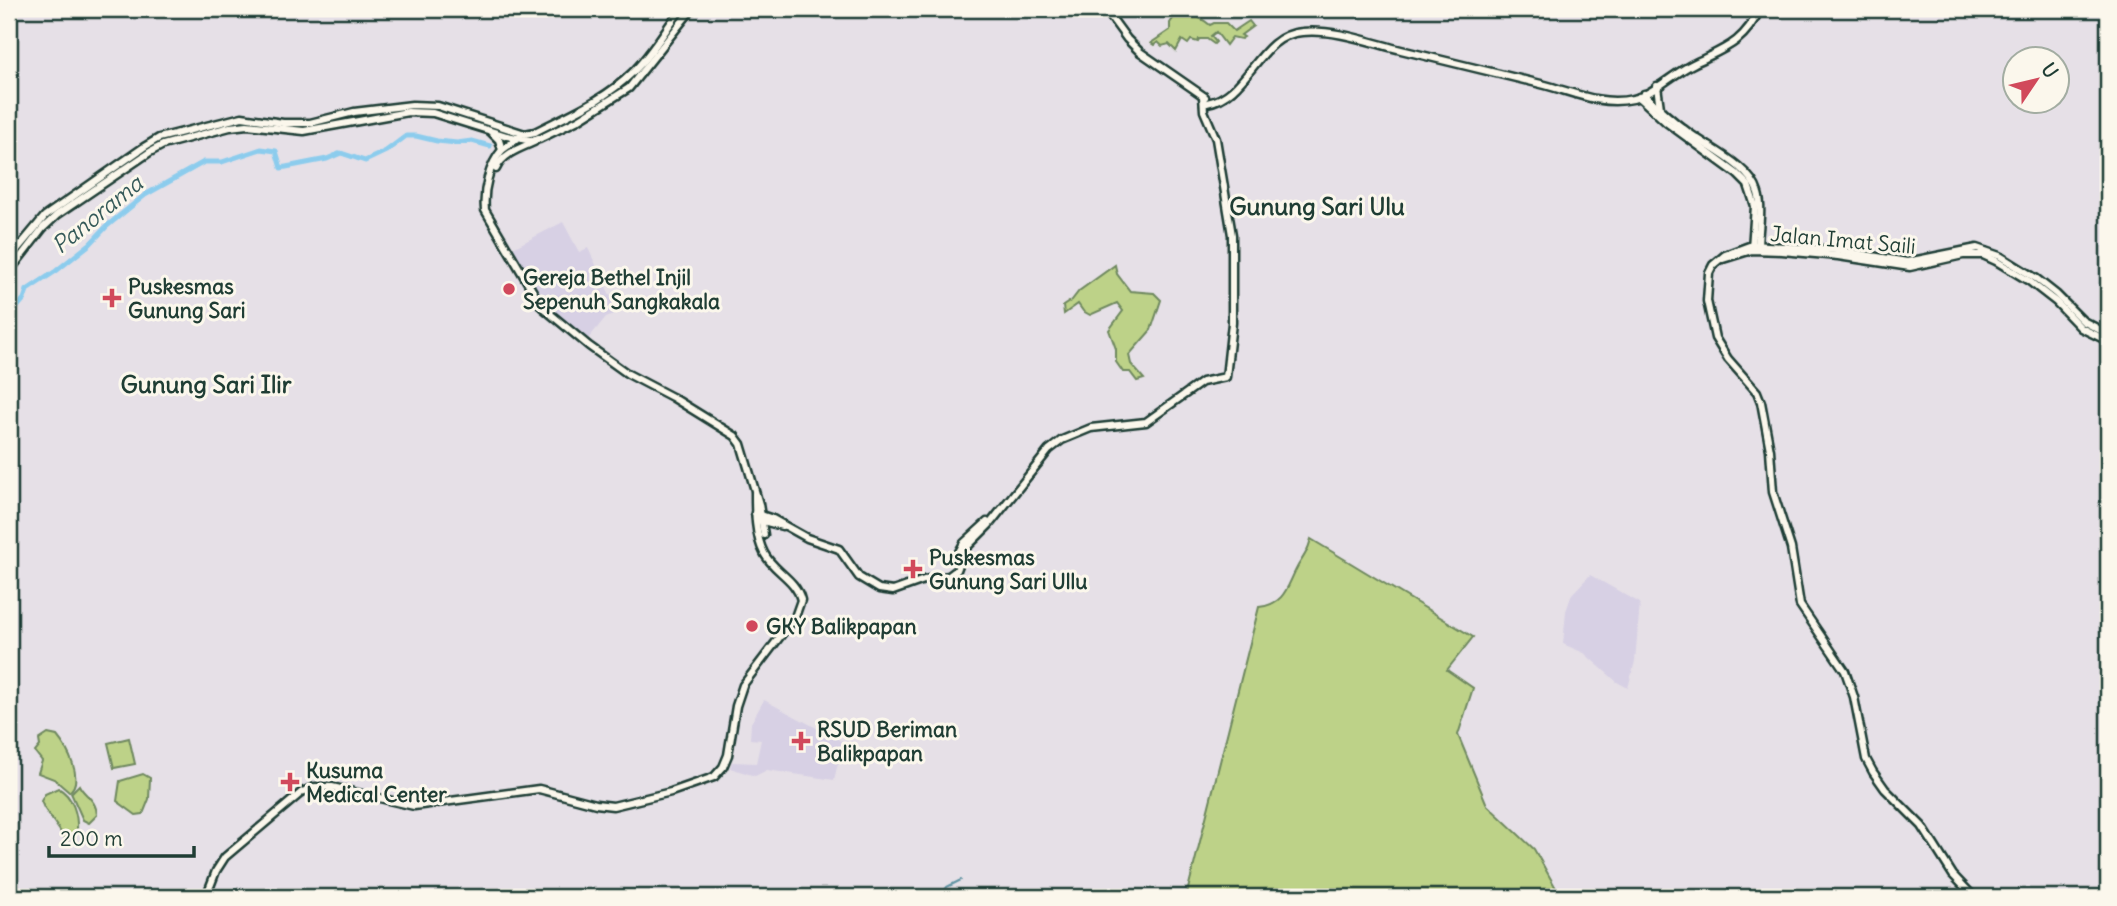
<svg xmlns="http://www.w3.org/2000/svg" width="2117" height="906" font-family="Delius,sans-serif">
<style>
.built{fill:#d7d0e4}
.green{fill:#bdd288;stroke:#6e885e;stroke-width:2}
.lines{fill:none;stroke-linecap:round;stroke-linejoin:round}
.stream{stroke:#6093a3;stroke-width:2}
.canal{stroke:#8ccced;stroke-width:5}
.secondary-casing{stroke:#1f3d34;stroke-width:11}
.secondary{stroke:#fbf7ec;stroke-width:6}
.poi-dot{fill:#d1495b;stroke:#fbf7ec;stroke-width:2.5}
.labels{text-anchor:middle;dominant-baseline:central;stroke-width:6;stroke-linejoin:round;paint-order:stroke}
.street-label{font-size:21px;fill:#1f3d34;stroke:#fbf7ec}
.poi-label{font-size:21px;font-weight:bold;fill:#1f3d34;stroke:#fbf7ec;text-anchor:start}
.water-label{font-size:23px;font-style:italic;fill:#355a59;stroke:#fbf7ec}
.quarter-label{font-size:24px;font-weight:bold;fill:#1f3d34;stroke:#fbf7ec}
</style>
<rect width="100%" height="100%" fill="#e6e0e7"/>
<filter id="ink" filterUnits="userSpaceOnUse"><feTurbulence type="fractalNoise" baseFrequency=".0143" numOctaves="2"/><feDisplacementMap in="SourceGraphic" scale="14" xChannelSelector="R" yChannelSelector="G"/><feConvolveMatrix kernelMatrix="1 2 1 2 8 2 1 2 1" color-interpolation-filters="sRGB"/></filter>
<g filter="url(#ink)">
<!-- built -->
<g class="built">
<path d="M563,222l16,30 9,-4 30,64 -12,5 -18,22 -43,-33 -32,-58z"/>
<path d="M1590,575l50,28 -5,58 -7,27 -11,-6 -33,-29 -21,-9 3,-33 6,-17z"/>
<path d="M764,700l79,42 -9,38 -67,-10 -12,6 -25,-8 2,-6 24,1 5,-23 -11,-1 1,-16z"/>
</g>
<!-- green -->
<g class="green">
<path d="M1179,10c10,3 23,8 31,15l4,-2h12l8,8 15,-10 4,5 -12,9 3,2 -3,2 -9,-2 -6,8 -10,-13 -5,4 5,6 -2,2 -7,-5h-8l-1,3 -7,-2 -3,4 -6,-4 -6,11 -7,-7 -7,2 -4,-4 -4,3 -3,-2 19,-13v-7z"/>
<path d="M1115,265l2,9 13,17 24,2 7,7 -10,30 -22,25 2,9 13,15 -7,2 -7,-9h-7l-7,-10v-13l-7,-19 14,-19 -6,-8 -27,12 -7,-4 -5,-7 -14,10 -1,-8 9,-6 7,-9z"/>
<path d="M1311,539l162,98 -26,33 26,18 -15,47 29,70 47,44 27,48h-375l73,-290c28,-3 28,-23 40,-43 6,-9 9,-14 12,-25z"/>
<path d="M48,734l9,2c10,12 28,44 12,56l-15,-13 -16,-6 4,-12 -7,-9 5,-6 -1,-6z"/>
<path d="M129,738l6,26 -21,4 -6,-25z"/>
<path d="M143,774l7,4 -1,21 -6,15 -7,1 -19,-14 3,-20z"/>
<path d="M79,785c5,11 17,13 18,30l-8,8 -6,-3 -12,-27z"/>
<path d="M58,788c15,8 20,27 19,43l-10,10 -23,-33 -3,-7 4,-7z"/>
</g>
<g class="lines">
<!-- stream -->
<path class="stream" d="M940,897l7,-10 14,-7"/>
<!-- canal -->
<path class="canal" d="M9,316l15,-17 3,-9 29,-19 34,-27 17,-18 38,-31 59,-33h18l39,-13 15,2 5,17 46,-9 14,-6 24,8 21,-10 20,-15h10l21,5 20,2 15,-2 18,5"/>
<!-- secondary casing -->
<g class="secondary-casing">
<g id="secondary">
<path d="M1105,9l22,30 13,13 65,45"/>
<path d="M1657,86l3,22"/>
<path d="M1644,94c14,14 29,27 45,39 22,16 62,34 69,60 5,17 0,37 0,55"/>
<path d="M1639,97l27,25 71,52 11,11 7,21 -3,42"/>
<path d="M1207,103c42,-7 51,-68 95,-71 33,-3 67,10 99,18 48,12 96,23 144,35 30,8 57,21 88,14 19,-4 41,-26 60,-35 32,-16 50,-20 67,-55"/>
<path d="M491,132l8,8 3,10c-13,15 -19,40 -17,60l57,97 47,39 39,28 44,23 63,39 6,8 18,60 5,31"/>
<path d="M502,150l18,-13"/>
<path d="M496,169c6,-15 24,-21 38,-27"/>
<path d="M9,259l36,-43 99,-69 15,-9 83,-21 41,6h27l44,-11 58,-7 26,1 87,28 10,-2c33,-17 70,-32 97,-59 19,-18 33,-43 49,-64"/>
<path d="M1723,259l29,-9 30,1 56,5 72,11 53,-12h20l13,6 33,20 27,21 25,26 27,13"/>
<path d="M9,272l34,-44 14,-13 93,-63 13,-7 67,-18 17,-2 57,6 104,-19 25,1 74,23 25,5 7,-2 39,-19 51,-32 63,-79"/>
<path d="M755,513l18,6 34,19 32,11 20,28 20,12 14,2 31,-11 25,-4 8,-6 8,-21 24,-24 60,-75 13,-10 29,-12 55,-6 56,-40 24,-5 6,-54v-88l-16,-96 -12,-28 -1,-15"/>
<path d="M759,520l23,6"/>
<path d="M959,552l5,-9 23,-21"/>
<path d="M206,897l10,-26 9,-14 77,-65 13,-5h17l82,19 125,-17 57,15 17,2 58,-14 43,-15 9,-10 5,-12 8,-49 7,-21 52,-68 6,-17c-5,-21 -28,-29 -37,-47 -9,-17 -9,-42 -9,-60"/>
<path d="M1974,897l-21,-22 -31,-49 -37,-37 -12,-17 -7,-13 -12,-62 -9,-26 -45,-66 -9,-57 -18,-56 -3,-42 -9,-48 -4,-10 -29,-33 -13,-21 -8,-37 2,-28 4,-8 12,-10 27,-10 84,5 71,12 70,-14 23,8 37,23 19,15 27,27 25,13"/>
</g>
</g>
<!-- secondary -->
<use href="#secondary" class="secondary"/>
</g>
</g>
<!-- markers -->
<g class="poi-dot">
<circle cx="509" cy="289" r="7"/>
<path d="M108.5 287.5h7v7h7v7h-7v7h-7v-7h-7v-7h7z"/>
<path d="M909.5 558.5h7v7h7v7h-7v7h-7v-7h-7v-7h7z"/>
<circle cx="752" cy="626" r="7"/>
<path d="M797.5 730.5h7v7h7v7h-7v7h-7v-7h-7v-7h7z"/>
<path d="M286.5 771.5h7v7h7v7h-7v7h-7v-7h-7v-7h7z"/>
</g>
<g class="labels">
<!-- street labels -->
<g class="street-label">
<text transform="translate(1843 240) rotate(5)">Jalan Imat Saili</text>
</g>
<!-- poi labels -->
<g class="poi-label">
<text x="523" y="277">Gereja Bethel Injil<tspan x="523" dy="24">Sepenuh Sangkakala</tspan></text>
<text x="128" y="286">Puskesmas<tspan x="128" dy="24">Gunung Sari</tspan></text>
<text x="929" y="557">Puskesmas<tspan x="929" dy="24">Gunung Sari Ullu</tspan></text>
<text x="766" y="626">GKY Balikpapan</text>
<text x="817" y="729">RSUD Beriman<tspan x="817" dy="24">Balikpapan</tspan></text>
<text x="306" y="770">Kusuma<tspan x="306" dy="24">Medical Center</tspan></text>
</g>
<!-- water labels -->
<g class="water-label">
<text transform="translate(97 214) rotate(-39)">Panorama</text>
</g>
<!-- quarter labels -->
<g class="quarter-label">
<text x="1317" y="206">Gunung Sari Ulu</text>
<text x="206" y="384">Gunung Sari Ilir</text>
</g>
</g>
<!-- margin -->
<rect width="2117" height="906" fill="none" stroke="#fbf7ec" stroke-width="35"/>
<rect x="18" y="18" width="2082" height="871" fill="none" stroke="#1f3d34" stroke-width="2.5" filter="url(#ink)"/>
<!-- north arrow -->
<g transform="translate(2036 80) rotate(55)"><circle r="33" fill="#fbf7ec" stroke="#a3ada2" stroke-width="2"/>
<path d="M0-5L12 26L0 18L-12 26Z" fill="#d1495b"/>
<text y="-10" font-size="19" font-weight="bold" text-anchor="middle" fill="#1f3d34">U</text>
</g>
<!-- scale -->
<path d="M49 846v10h145v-10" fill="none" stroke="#1f3d34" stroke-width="3.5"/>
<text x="60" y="846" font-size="21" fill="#1f3d34" stroke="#fbf7ec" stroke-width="5" paint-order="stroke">200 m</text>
</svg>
